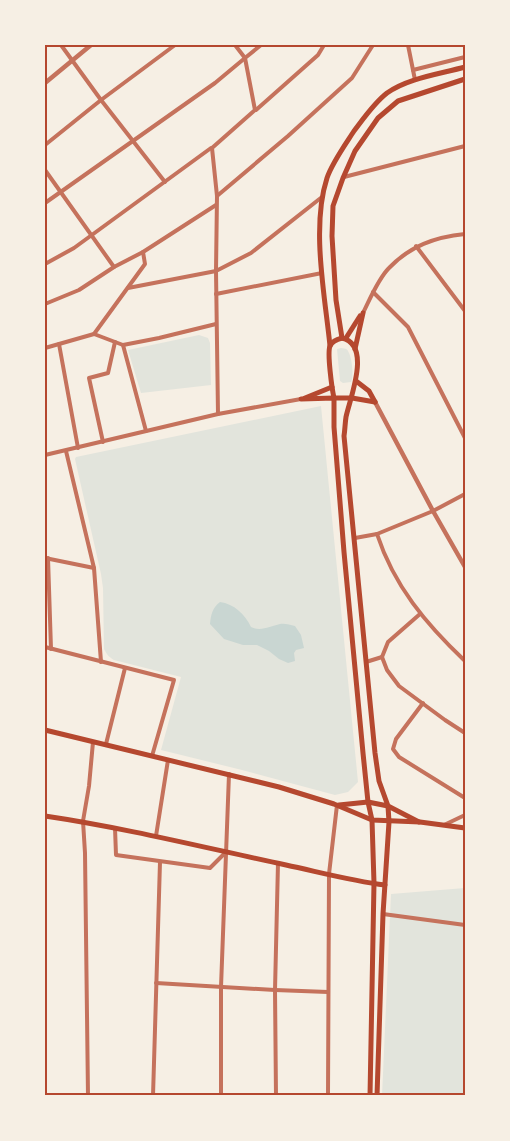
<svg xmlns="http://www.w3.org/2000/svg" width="510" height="1141" font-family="'DejaVu Sans',sans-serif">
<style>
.green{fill:#e2e4dc}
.water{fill:#c9d6d2}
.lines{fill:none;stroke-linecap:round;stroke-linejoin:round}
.minor{stroke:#c5725c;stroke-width:4}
.tertiary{stroke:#c5725c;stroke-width:4.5}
.secondary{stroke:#b5482f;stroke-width:5}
.neatline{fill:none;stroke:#b5482f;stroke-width:2}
</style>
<rect width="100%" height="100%" fill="#f6efe4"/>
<!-- green -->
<g class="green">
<path d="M199,335l9,3 2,5 1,42 -70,8 -13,-43z"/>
<path d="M341,348c5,1 6,0 8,5 3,6 5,24 2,29l-8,1 -3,-2 -3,-32z"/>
<path d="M321,406l37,376 -10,10 -13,3 -93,-25 -81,-20 20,-73 -67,-17c-5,-3 -7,-5 -10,-11l-1,-61 -2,-14 -26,-115 1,-2z"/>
<path d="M465,888v208h-83l9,-202z"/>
</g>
<!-- water -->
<path class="water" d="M220,602c14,2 25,12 31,25 10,5 19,-1 29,-3 5,-1 10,1 15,2l6,9 3,13 -8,2 -2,3 1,8 -7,2 -9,-4 -10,-8 -12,-6h-14l-19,-6 -14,-15c1,-9 2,-16 10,-22z"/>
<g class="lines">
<!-- minor -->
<g class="minor">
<path d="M61,45l40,55 64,82"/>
<path d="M408,45l7,35"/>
<path d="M413,70l52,-13"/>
<path d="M256,110l62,-55 6,-10"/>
<path d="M45,145l56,-45 74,-55"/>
<path d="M45,170l69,97"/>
<path d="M344,177l121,-31"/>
<path d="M217,196l71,-60 64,-58 21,-33"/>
<path d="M45,203l170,-120 30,-25 -10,-13"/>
<path d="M416,246l49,65"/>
<path d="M45,264l29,-16 137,-100"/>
<path d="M128,288l88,-17 35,-18 71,-56"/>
<path d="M373,292l35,35 57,111"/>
<path d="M216,294l106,-21"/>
<path d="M45,304l34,-14 35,-23 29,-15 73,-47"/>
<path d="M363,313c7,-14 15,-34 26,-45 21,-22 46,-31 76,-34"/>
<path d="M94,334l29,11 36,-7 57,-14"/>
<path d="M59,344l19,104"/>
<path d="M123,345l23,86"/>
<path d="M45,348l49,-14 51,-70 -2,-12"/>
<path d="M218,414l-2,-143 1,-75 -5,-48 43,-38 -10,-52 16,-13"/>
<path d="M103,442l-14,-64 19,-5 7,-31"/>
<path d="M66,451l28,117 7,94"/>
<path d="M45,455l173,-41 83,-15"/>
<path d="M377,534c17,52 49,90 88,127"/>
<path d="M355,538l22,-4 56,-23 32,-17"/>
<path d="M45,558l49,10"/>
<path d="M48,558l3,91"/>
<path d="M45,647l129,33 -22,76"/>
<path d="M382,657l5,13 12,16 46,34 20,13"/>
<path d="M382,657l6,-15 32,-28"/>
<path d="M366,662l16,-5"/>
<path d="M423,703l-27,36 -3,10 6,8 66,41"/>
<path d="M106,744l19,-76"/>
<path d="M444,825l21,-10"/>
<path d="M115,828l1,27 94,13 15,-15"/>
<path d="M156,836l12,-76"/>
<path d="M383,914l82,11"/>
<path d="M156,983l119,7 53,2"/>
<path d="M88,1096l-3,-243 -2,-32 6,-35 4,-44"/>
<path d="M153,1096l7,-234"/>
<path d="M221,1096v-109l8,-213"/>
<path d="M276,1096l-1,-106 3,-127"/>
<path d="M328,1096l1,-222 8,-69"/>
</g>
<!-- tertiary -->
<g class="tertiary">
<path d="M45,83l46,-38"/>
<path d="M375,402l58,109 32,56"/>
</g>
<!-- secondary -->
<g class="secondary">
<path d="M342,338c30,7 8,60 4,79 -1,6 -1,13 -2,19l31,317 4,28 9,25 1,16 -6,92 -6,182"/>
<path d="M342,338l-6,-38 -4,-64 1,-30 10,-28 12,-27 23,-33 20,-17 67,-22"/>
<path d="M342,338c-4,1 -10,3 -12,8 -3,7 2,43 4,52h18l23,4"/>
<path d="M346,338l14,-22"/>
<path d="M330,346c-5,-50 -19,-119 -3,-168 5,-15 18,-33 27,-47 10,-13 20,-28 33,-38 21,-15 53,-19 78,-26"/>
<path d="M355,349l8,-36"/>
<path d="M356,381l13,10 6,11"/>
<path d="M305,398l27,-11"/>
<path d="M301,399l33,-1v29l10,125 19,201 5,49 4,18 2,63 -4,213"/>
<path d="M45,730l234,57 55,17 38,16 48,2 45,6"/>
<path d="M339,805l29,-3 20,4 31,16"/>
<path d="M45,816c81,12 161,32 241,49 33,7 66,16 99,20"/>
</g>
</g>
<!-- border -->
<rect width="510" height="1141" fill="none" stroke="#f6efe4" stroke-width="93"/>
<rect x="46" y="46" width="418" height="1048" class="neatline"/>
</svg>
